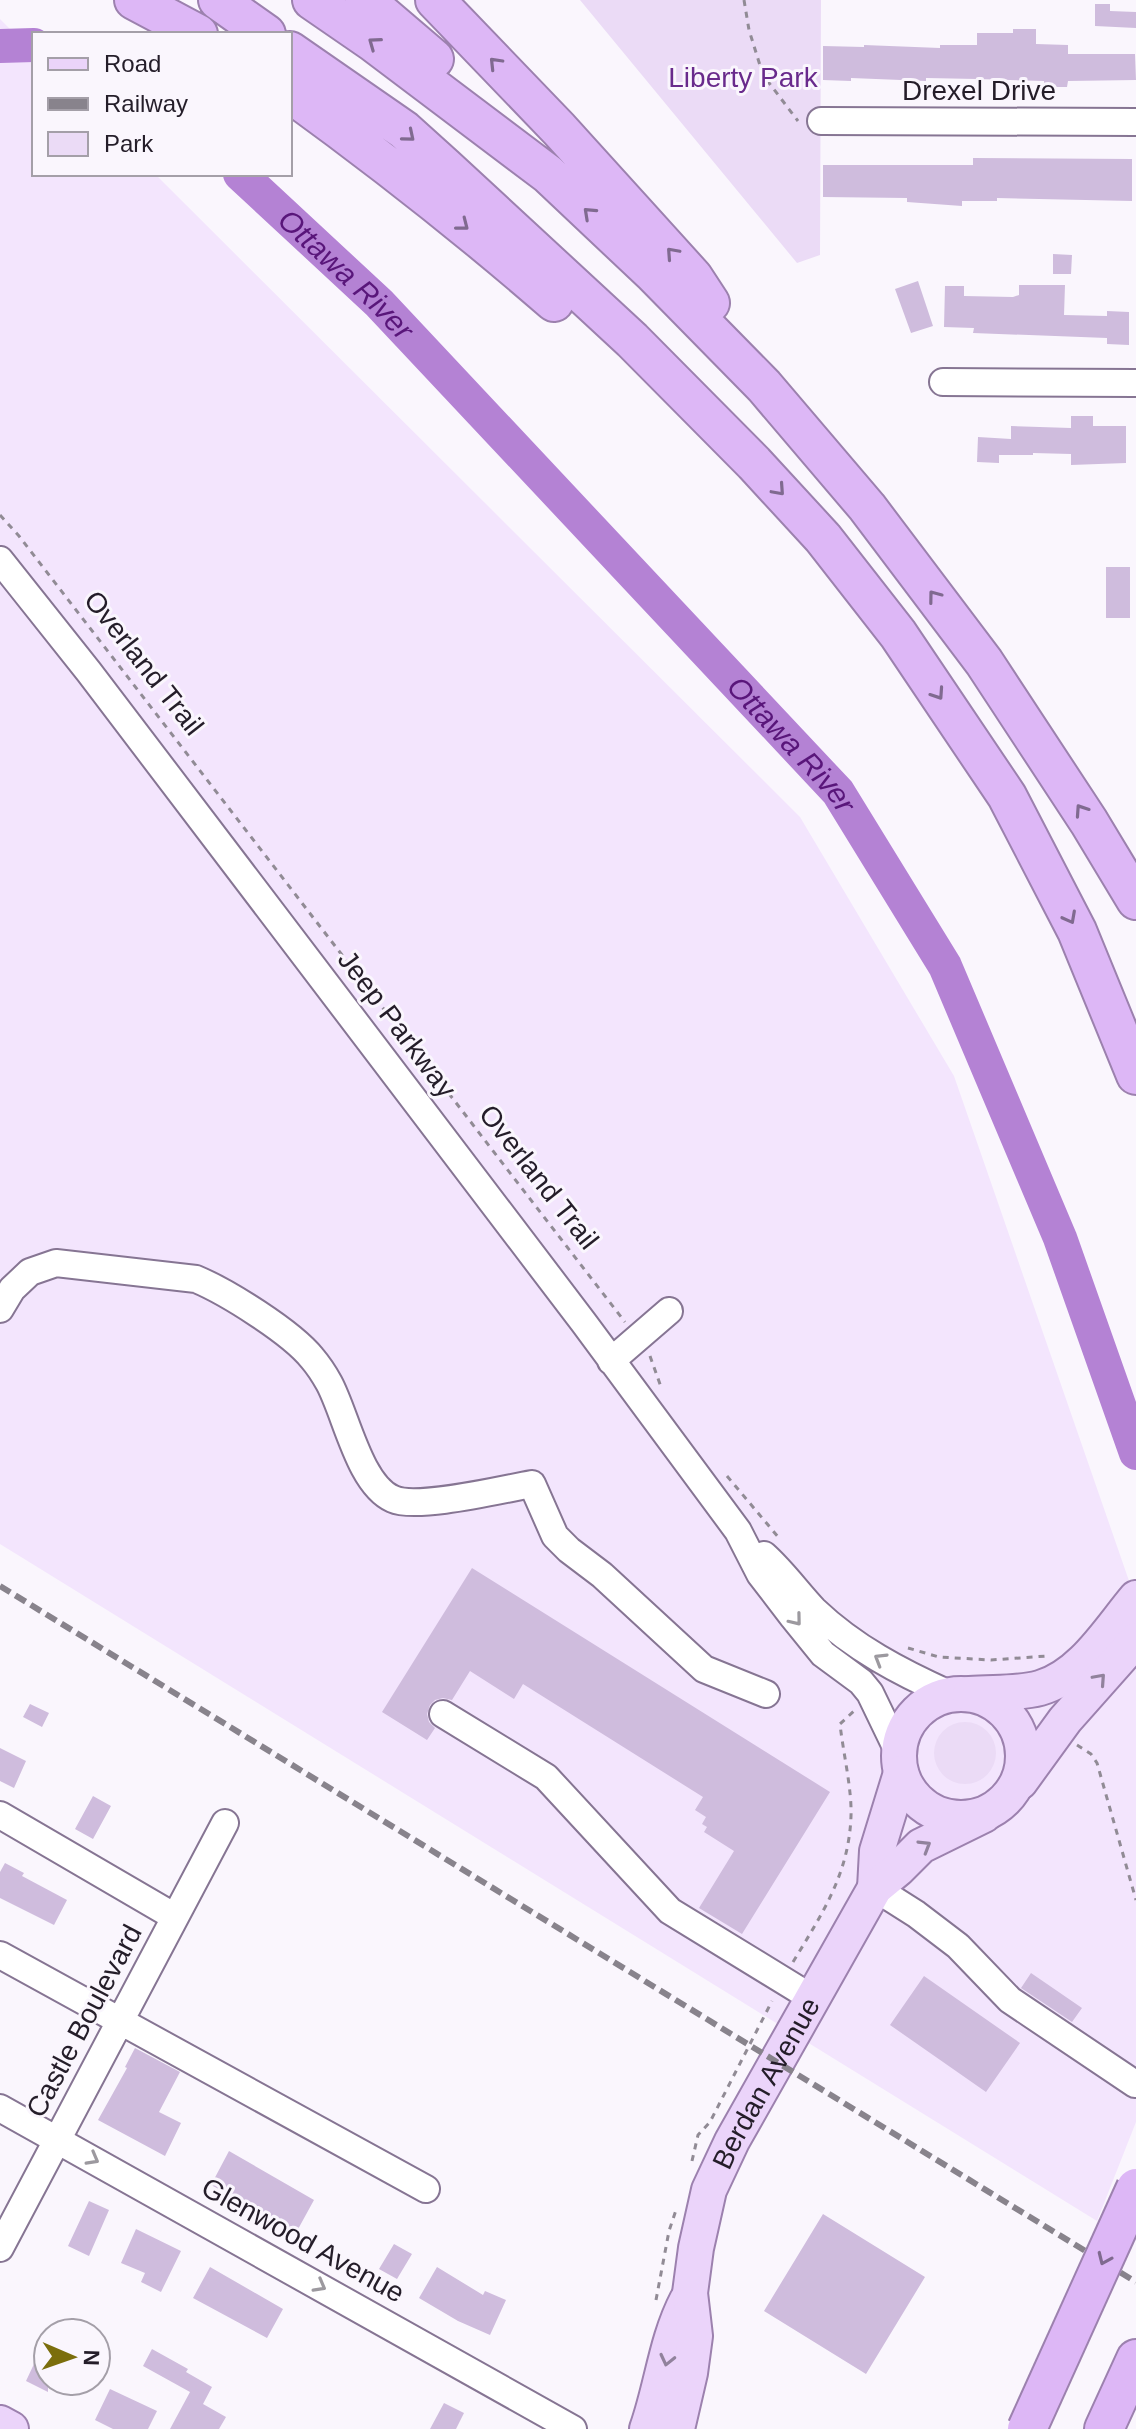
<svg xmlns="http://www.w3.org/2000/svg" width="1136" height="2429" font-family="Arial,sans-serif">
	<rect width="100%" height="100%" fill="#faf6fd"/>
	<path fill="#f3e5fd" d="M0,19L34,53V174H155L800,817L954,1076L1136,1601V2122L1097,2221L0,1544Z"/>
	<path fill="#ebdbf6" d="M580,0H821L820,255L797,263Z
		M934 1753a31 31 0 1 1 62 0a31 31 0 1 1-62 0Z"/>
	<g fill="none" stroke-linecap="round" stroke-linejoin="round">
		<g stroke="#b482d4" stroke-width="34">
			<path d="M0,46L34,45"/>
			<path id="s1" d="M240,174L379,303L838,792L945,966L1060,1238L1136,1453"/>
		</g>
	</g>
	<path fill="#cfbcdd" d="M1095,4H1110V11L1136,12V28L1095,26Z
		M1013,29H1036V44L1068,45V54H1135L1136,80L1068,81L1067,87H1044V81L977,79L926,78V81L851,78V81L823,80V46L864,47V45L940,48V45H977V33H1013Z
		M973,158L1132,159V201L997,198V201H962V206L907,202V198L823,197V165H973Z
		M1053,254L1072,255L1071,274H1053Z
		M918,281L933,326L911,333L895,289Z
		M1019,285H1065L1064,315L1107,316V311L1129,312V345L1107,344V338L973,333L974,328L944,327L945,286H964V296L1013,297L1019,295Z
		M1071,416H1093V426H1126V463L1071,465V454L1033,453V455H999V463L977,462L978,437L1011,439V426L1071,428Z
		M1106,567H1130V618H1106Z
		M472,1568L830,1792L742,1934L699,1908L734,1851L704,1832L707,1827L702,1824L706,1817L695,1810L703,1797L523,1684L514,1699L470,1671L452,1700L443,1698L435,1700L430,1705L427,1714L429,1722L435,1728L427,1740L382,1712Z
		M30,1704L49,1713L42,1727L23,1717Z
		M0,1748L26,1761L14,1788L0,1781Z
		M93,1796L111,1806L93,1839L75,1829Z
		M5,1863L24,1873L22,1876L67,1900L54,1925L0,1898V1872Z
		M1031,1973L1082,2008L1072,2022L1021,1988Z
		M924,1976L1020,2043L986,2092L890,2025Z
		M135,2048L180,2072L159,2112L181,2123L165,2156L98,2120L127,2068L125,2067Z
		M229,2151L314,2200L297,2231L211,2185Z
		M89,2201L109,2210L89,2256L68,2246Z
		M823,2214L925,2277L866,2374L764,2311Z
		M136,2229L181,2251L161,2292L141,2282L145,2273L121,2263Z
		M394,2244L412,2254L397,2279L379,2269Z
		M210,2267L283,2309L267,2338L193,2298Z
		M437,2267L483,2295L485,2291L506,2300L490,2335L458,2321L419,2298Z
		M48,2334V2392L26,2381Z
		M152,2349L188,2369L186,2372L212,2387L203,2404L226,2417L219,2429H170L190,2392L143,2366Z
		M110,2389L157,2411L148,2429H113L95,2420Z
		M444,2403L464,2413L456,2429H430Z"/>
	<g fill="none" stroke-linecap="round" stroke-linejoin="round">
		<g stroke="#867593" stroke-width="30">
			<path id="minor" d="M821,121L1136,122
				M943,382L1136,383
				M0,560L89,672L584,1323L738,1531L760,1574L793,1617L823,1654L861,1682L870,1693L899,1753
				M0,1309L12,1289L30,1272L56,1263L196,1279C227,1292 291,1332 312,1358C318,1365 324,1374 329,1383C346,1414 359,1484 393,1499C417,1510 503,1489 532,1484L555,1536L569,1550L602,1575L704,1669L766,1694
				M611,1361L669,1311
				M764,1555C783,1572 797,1592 814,1610C854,1648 900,1672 949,1694
				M443,1714L546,1777L670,1911L812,1998
				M0,1815L175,1917
				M875,1888L916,1914L958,1946L1010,2000L1135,2084
				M0,1955L426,2189
				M0,2108L573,2429
				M0,2248L225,1823"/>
		</g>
		<g stroke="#9c81ae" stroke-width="38">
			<g id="major">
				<circle cx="961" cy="1756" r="62"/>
				<path d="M970,1694C993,1692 1018,1694 1040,1688C1082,1676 1109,1630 1136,1598"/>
				<path d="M1020,1782L1065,1720L1136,1640"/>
				<path d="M875,1888L877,1851L901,1773"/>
				<path d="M0,2423L11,2429"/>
				<path d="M647,2429C662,2387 666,2340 687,2300"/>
				<path id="s2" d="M677,2429L690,2373L695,2336L690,2293L696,2248L709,2190L732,2141L875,1888L898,1869L921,1846L984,1815"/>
			</g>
		</g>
		<g stroke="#9c81ae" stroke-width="42">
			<path id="highway" d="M134,0L198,34
				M218,0L266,34
				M312,0L373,42L548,174L654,274L764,386L867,507L984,662L1089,822L1136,900
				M365,0L434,59
				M435,0L559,129L693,277L710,303
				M290,51L404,130L445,167L632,340L754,463L823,538L898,634L1007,796L1077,931L1136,1075
				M290,93C381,159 469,228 554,302
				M1104,2429L1136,2359"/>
		</g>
		<path stroke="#918b95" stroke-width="3" stroke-dasharray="6 6" stroke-linecap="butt" d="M744,0L749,30L763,75L798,121
			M0,515L19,536L625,1322
			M650,1356L661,1387
			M727,1476L779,1538
			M908,1648L939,1657L991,1660L1047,1656
			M1077,1745L1091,1754L1097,1763L1136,1900
			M793,1962C822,1914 849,1874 851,1816C852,1789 843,1752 840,1724L854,1711
			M692,2161L698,2135L710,2122L772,2001
			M656,2300L669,2231L676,2210"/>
		<use href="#minor" stroke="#fff" stroke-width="26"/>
		<use href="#major" stroke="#ebd4fa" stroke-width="34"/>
		<use href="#highway" stroke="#ddb7f6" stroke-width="38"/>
		<path stroke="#88838c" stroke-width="6" stroke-dasharray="12 6" stroke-linecap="butt" d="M0,1586L1136,2282"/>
		<g stroke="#9c81ae" stroke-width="42" stroke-linecap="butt">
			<path id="highway-bridge" d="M1027,2429L1136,2188"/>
		</g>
		<use href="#highway-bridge" stroke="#ddb7f6" stroke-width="38"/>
	</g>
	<defs><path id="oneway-chevron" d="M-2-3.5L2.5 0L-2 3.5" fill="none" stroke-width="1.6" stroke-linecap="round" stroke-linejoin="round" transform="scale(2)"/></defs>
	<g stroke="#806a90">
		<use href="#oneway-chevron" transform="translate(374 43) rotate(-144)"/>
		<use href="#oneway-chevron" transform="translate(495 63) rotate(-134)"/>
		<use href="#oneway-chevron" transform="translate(409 136) rotate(40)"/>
		<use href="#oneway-chevron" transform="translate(589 213) rotate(-137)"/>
		<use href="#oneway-chevron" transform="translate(463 225) rotate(38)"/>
		<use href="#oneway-chevron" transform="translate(672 253) rotate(-132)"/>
		<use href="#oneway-chevron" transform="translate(779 490) rotate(48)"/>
		<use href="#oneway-chevron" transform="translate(934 596) rotate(-127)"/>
		<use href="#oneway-chevron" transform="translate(938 694) rotate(56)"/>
		<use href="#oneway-chevron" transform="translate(1081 810) rotate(-124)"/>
		<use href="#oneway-chevron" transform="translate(1070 918) rotate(62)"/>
		<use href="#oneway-chevron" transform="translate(1104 2259) rotate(114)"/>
	</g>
	<g stroke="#9c999f">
		<use href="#oneway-chevron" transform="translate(796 1620) rotate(51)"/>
		<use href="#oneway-chevron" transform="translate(880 1659) rotate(-149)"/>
		<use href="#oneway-chevron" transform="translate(93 2159) rotate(29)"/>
		<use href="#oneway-chevron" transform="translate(320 2286) rotate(29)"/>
	</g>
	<g stroke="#91829c">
		<use href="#oneway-chevron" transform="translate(1100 1679) rotate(-48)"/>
		<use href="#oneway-chevron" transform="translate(925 1846) rotate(-31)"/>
		<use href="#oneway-chevron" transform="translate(667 2360) rotate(103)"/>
	</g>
	<g text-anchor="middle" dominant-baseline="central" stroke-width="6" stroke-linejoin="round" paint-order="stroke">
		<g font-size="28" fill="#692a8c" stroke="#faf6fd">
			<text x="743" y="77">Liberty Park</text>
		</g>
		<g font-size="28" fill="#241d29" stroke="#faf6fd">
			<text x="979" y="90">Drexel Drive</text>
			<text transform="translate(144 663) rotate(52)">Overland Trail</text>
			<text transform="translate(397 1024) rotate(53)">Jeep Parkway</text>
			<text transform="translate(539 1177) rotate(52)">Overland Trail</text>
			<text transform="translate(84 2021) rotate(-62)">Castle Boulevard</text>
			<text stroke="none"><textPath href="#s2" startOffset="364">Berdan Avenue</textPath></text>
			<text transform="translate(303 2240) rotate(29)">Glenwood Avenue</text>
		</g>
		<g font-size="30" font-style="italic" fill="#59167a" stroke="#faf6fd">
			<text stroke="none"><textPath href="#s1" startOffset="146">Ottawa River</textPath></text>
			<text stroke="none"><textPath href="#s1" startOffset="794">Ottawa River</textPath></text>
		</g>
	</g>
	<rect x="32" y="32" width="260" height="144" fill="#faf6fd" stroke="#a49fa8" stroke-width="2"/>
	<rect x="48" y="58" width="40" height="12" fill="#ebd4fa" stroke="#a49fa8" stroke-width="2"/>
	<text x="104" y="72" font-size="24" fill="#241d29">Road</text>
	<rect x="48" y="98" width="40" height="12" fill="#88838c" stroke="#a49fa8" stroke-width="2"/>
	<text x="104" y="112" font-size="24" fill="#241d29">Railway</text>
	<rect x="48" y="132" width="40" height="24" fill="#ebdbf6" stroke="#a49fa8" stroke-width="2"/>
	<text x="104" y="152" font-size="24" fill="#241d29">Park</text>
	<g transform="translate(72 2357) rotate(92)"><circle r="38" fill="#faf6fd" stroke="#a49fa8" stroke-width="2"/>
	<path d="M0-6L14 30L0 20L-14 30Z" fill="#7b6e0c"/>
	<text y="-12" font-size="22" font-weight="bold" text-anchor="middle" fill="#241d29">N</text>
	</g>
</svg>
